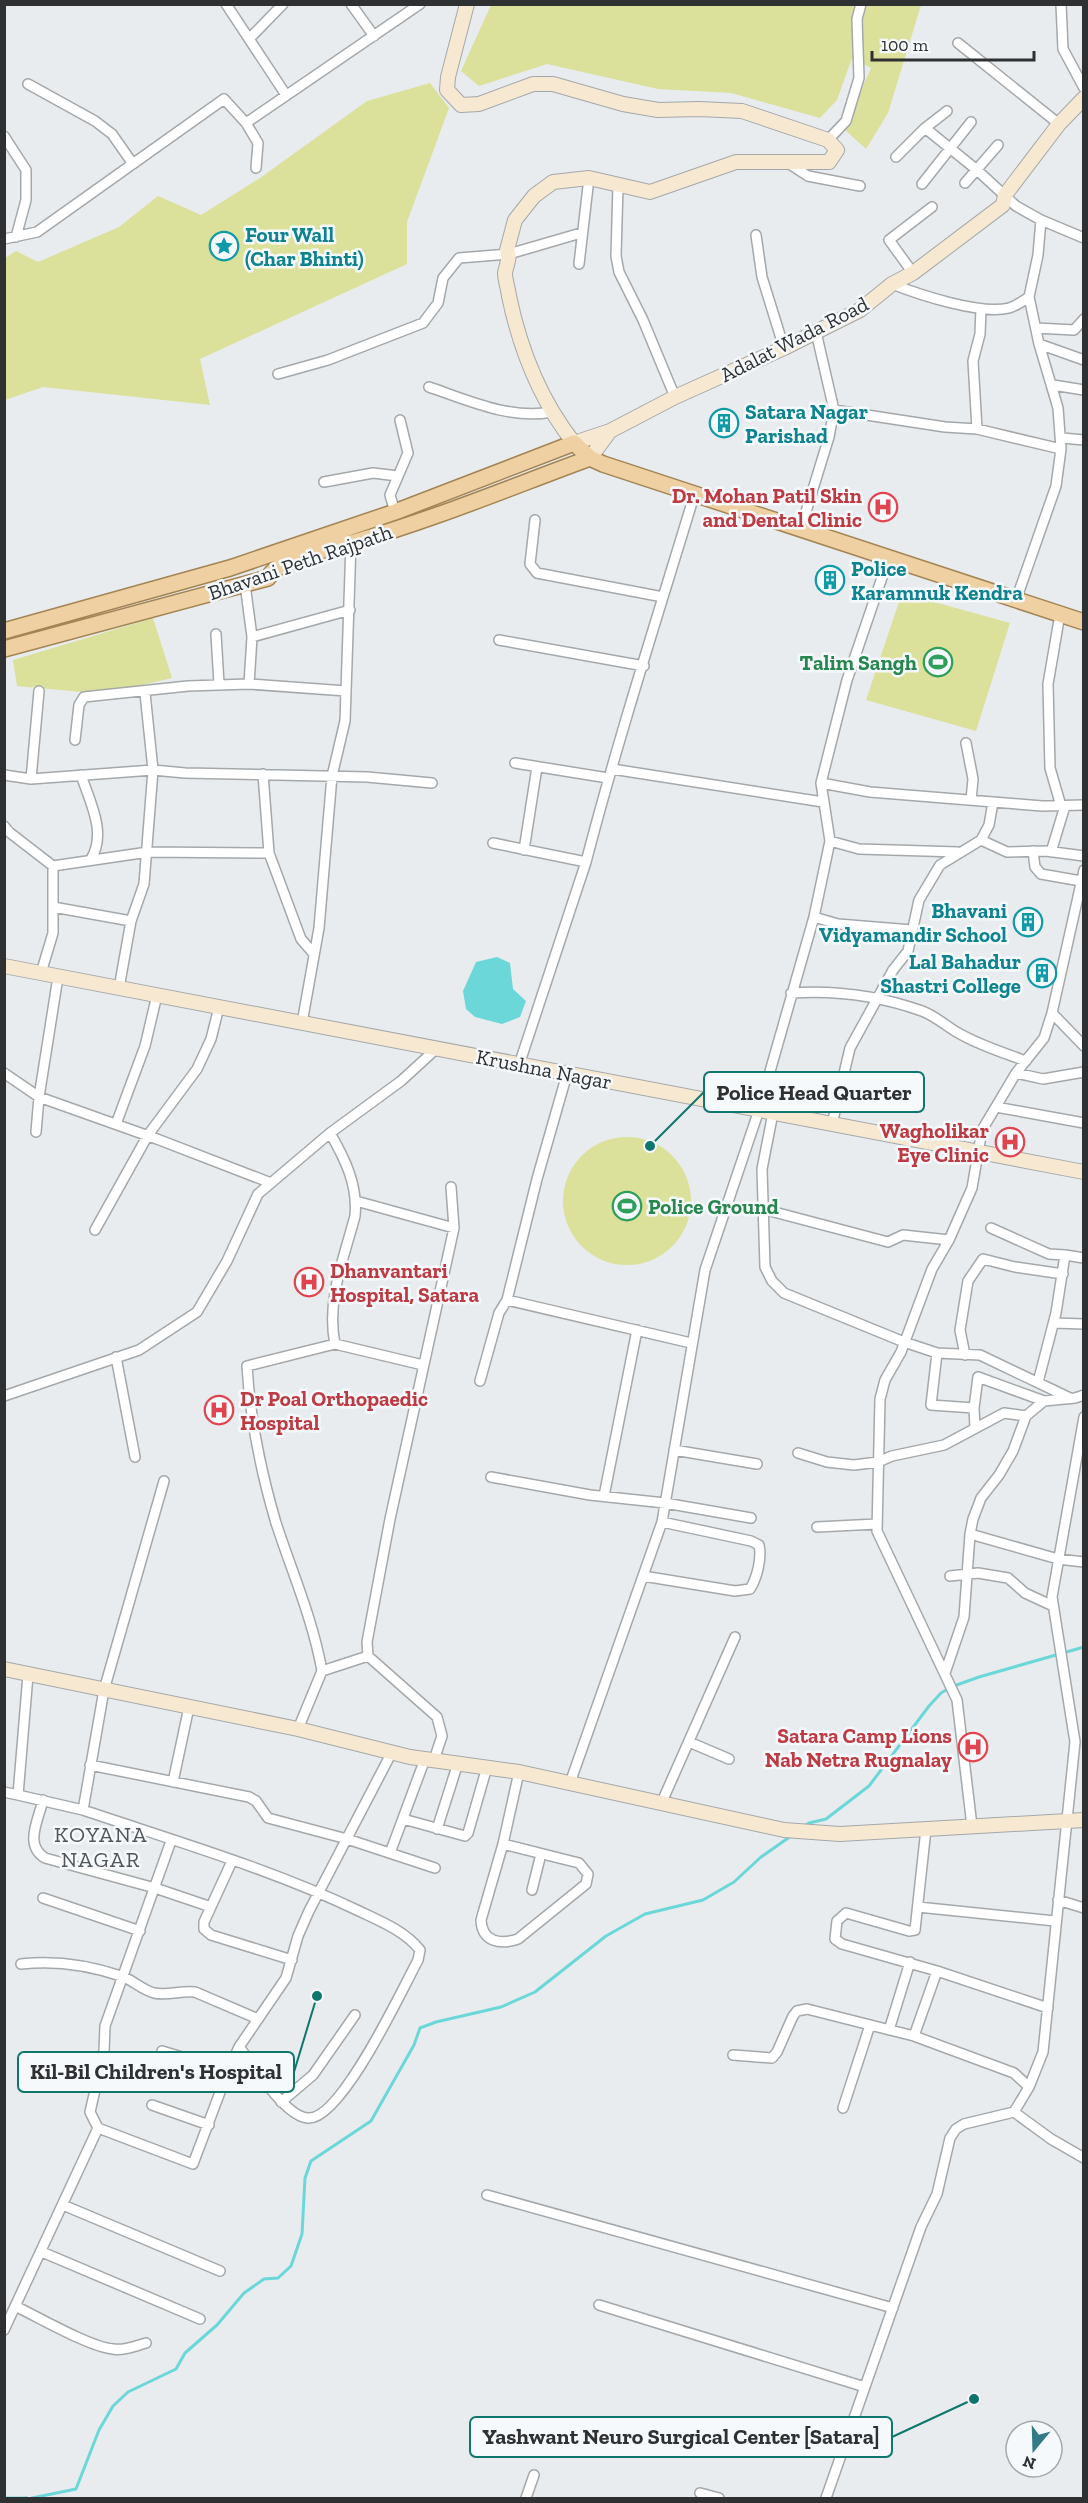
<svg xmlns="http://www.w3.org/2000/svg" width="1088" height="2503" font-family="'Zilla Slab',serif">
	<rect width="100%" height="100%" fill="#e8ecef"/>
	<path fill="#dbe09a" d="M491,5H921L888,113L866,149L844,129L871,68L852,58L837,100L820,118L731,93L658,89L547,64L479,86L461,71Z
		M430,83L449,108L407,222V264L200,359L210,405L43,387L5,400V258L16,251L38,262L119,227L158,196L201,215L260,178L367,101Z
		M902,593L1010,623L976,731L866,700Z
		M153,618L172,678L104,694L17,686L13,660Z
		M563 1201a64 64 0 1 1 128 0a64 64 0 1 1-128 0Z"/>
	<path fill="#6bd7d8" d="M497,957L510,963L513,989L526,1001L520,1017L502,1024L475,1017L466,1009L463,991L476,962Z"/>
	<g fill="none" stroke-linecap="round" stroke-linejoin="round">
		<path stroke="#6bd7d8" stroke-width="3" d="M804,1826L809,1823L826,1819L869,1786L929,1706L941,1693L951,1687L979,1677L1084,1647
			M4,2498H27
			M32,2498L76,2489L99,2430L113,2406L128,2392L176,2369L185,2353L217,2325L244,2293L264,2279L278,2278L291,2266L302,2234L305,2178L311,2161L371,2121L414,2045L420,2028L436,2022L501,2007L535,1992L606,1936L645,1914L703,1900L734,1882L761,1857L791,1836"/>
		<g stroke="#a4a8aa" stroke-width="12">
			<path id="street" d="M226,4L286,95
				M351,4L374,36
				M1061,4L1063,49L1084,88
				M250,38L283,4
				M958,43L1059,124
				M28,84L95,121L112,134L133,164
				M246,123L258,143L256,168
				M925,128L977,170L1016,206L1041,220L1038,255L1029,297L1039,344L1058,408L1061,449L1056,486L1016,600
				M4,136L26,170V200L16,237
				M828,140L846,121L859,78L857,19L861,4
				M896,157L925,128L947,111
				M788,163L808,176L860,186
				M965,183L998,145
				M922,184L971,122
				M618,186L616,256L619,272L643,320L675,397
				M1041,220L1084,238
				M756,235L762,277L784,348
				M4,239L37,232L224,99L246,123L420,4
				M579,264L589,178
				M913,273L889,240L932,207
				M892,284C920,295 981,315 1009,308C1016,306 1023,301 1029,297
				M1036,328L1074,330L1084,319
				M1039,344L1084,360
				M278,374L328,360L423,323L438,303L443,278L459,258L509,254L581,233
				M1053,385L1084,390
				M429,387C467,400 511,420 551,412
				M834,410L945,427L977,429L1061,449
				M977,429L973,361L980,334L981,309
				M1062,438L1084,440
				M324,482L373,473L398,476
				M395,512L390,495L408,453L400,420
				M535,520L530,564L537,573L663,597
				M801,528L829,437L834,410L816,332
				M889,557L847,680L821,783L870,792L1042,806L1084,805
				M245,584L252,637L249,684L346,691
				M1060,614L1048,684L1050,768L1061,806
				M216,634L219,684
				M252,637L350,610
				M499,640L644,666
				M75,740L79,705L84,697L188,686L249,684
				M966,743L973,779L971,800
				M515,763L608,778
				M612,769L823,802
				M4,775L31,779L153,770L185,773L367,777L432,783
				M81,775C90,802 107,833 91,859
				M31,779L39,691
				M4,826L9,832L53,866L148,852L269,853L263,774
				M981,840L1007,852L1046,851L1084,856
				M830,841L859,849L958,852
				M493,843L586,862C618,739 657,618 694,496
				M524,850L537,767
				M1033,851L1035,867L1041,874L1081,881
				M1051,852L1065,806
				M269,853L301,939L314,954
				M53,866V907L131,921L119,988
				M1084,870L1052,1013L1084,1046
				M814,917L838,924L912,930
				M131,921L144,884L153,770L145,693
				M41,973L53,933V907
				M791,993C835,990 880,996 922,1011C936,1016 948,1028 962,1035C982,1046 1004,1053 1026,1061
				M302,1023L319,928L332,776L345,721L351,543
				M519,1065L586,862
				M4,1073L39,1097L157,1139L271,1183
				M1016,1073L1043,1079L1084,1072
				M996,1107L1084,1123
				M773,1113L762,1169L765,1267L772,1281L784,1293L904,1342L937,1353L980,1355L1070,1398
				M116,1124L145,1046L157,995
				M832,1124L850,1048L893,970L908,951L919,900L940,865L981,840L989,825L993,802
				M36,1132L39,1097L58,977
				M330,1133C345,1159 358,1185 355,1216C344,1258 326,1301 335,1344L423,1365
				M356,1201L454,1228
				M763,1209L888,1242L903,1235L949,1240
				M991,1228L1049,1254L1065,1255
				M95,1230L148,1135L197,1069L211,1039L219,1007
				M507,1300L691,1343
				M1054,1323L1084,1324
				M937,1353L931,1405L974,1408
				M965,1355L960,1330L968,1281L983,1259L1015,1267L1063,1274
				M116,1357L135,1457
				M480,1381L499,1313L507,1300L537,1179L567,1074
				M1038,1382L1056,1313L1065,1255L1084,1258
				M4,1396L139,1350L197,1312L227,1261L258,1194L330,1133L401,1081L436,1049
				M1026,1416L1044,1401L1075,1398L1084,1395
				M975,1428L974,1408L978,1377L1044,1401
				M674,1450L757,1464
				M798,1453L827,1462L854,1465L878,1462L892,1456L944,1445L1004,1413L1026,1416L1013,1451L999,1475L981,1498L973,1519L970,1534L964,1617L945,1673
				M491,1477L590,1495L665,1503L751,1518
				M164,1481L104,1690L83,1810C175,1841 271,1869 359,1911C380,1921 405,1931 420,1950L418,1960C403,1988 341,2121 308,2118C285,2117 254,2065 239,2047
				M604,1496L637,1330
				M817,1527L877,1524
				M970,1534L1058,1559L1084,1562
				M643,1576L735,1591L750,1589C757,1578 762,1558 759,1545L751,1541L662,1522
				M950,1576L978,1573L1008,1578L1025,1593L1053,1606
				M322,1671C313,1620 292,1572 276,1523C261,1472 250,1418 247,1366L335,1344
				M28,1675L18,1795L83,1810
				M298,1729L322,1671L368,1656
				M689,1742L729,1759
				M434,1760L442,1736L437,1717L368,1656L367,1642L390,1519L454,1228L451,1187
				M90,1765L249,1797L256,1801L268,1818L347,1839L435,1868
				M173,1782L189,1707
				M570,1783L662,1522L705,1270L759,1110L814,917L830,841L821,783
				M4,1792L18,1795
				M43,1800C38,1821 24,1845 45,1858L155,1888L211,1907
				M661,1804L735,1637
				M403,1819L465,1836L468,1833L487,1767
				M972,1826L957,1700L877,1531L880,1399L885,1380L901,1352L932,1269L949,1240L972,1188L982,1130L1016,1073L1044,1038L1052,1013
				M437,1829L458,1763
				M926,1829L915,1930L909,1931L846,1913L837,1921L835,1939L842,1944L937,1971L1048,2008
				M503,1844L579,1863L588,1874L586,1884L518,1939C500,1945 482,1942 481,1920L503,1844L519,1772
				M390,1853L425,1759
				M232,1861L204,1922V1929L211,1935L292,1960
				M532,1890L541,1854
				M43,1898L140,1931
				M1058,1900L1084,1908
				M918,1907L1055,1921
				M21,1964C56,1960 88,1965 121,1976C133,1980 142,1990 154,1993C169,1996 181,1990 195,1992L258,2019
				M889,2030L910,1962
				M914,2036L937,1971
				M162,2051L228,2071
				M733,2055L772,2058L777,2052L793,2016L797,2011L807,2009L914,2036L1014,2073L1029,2087L1014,2112L964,2124L956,2129L950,2138L937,2194L921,2227L826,2498
				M1029,2087L1043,2052L1075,1742L1052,1597L1084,1417
				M281,2102L313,2075L355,2015
				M152,2105L209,2125
				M843,2108L870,2025
				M1014,2112L1051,2139L1084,2158
				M98,2128L90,2112L104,2051L105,2026L171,1841
				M487,2195L893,2308
				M63,2205L220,2271
				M42,2252L200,2319
				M599,2305L865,2387
				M17,2307C40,2318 90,2347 113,2349C124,2351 135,2346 146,2343
				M4,2330L98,2128L193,2164L228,2071L239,2047L286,1978L298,1936L309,1911L392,1752
				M700,2493L719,2498
				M526,2498L534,2475"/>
		</g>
		<g stroke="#a4a8aa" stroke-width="16">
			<path id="secondary" d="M467,4L448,77L447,90L461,105L479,104L533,84H553L623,104L658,110L699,109L742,111L828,140L837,150L829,162H736L650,192L589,178L553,182L534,196L515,220L507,250C511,258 506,265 505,273C505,280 508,288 509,296C520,349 540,400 574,443L610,431
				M590,458L610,431L675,397L784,348L860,310L892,284L913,273L1003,205L1005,195L1059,124L1084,98
				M4,966L1084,1172
				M4,1669L298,1729L410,1757L519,1772L784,1830L840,1834L1084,1820"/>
		</g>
		<g stroke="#a48453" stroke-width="18">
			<path id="primary" d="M4,631L230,568L395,512L574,443L590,458L603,464L1084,622
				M4,649L268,578C280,556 328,550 351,543C432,520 511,487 590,458"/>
		</g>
		<use href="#street" stroke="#fff" stroke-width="9"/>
		<use href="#secondary" stroke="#f7e8d1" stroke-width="14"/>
		<use href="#primary" stroke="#eed0a3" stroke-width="15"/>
	</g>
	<defs>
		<g id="sight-ring" transform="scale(1.5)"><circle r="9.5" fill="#f6f9fc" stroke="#0f9aa8" stroke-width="1.5"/><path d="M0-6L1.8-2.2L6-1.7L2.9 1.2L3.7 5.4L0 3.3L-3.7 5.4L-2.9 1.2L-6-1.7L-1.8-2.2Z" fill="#0f9aa8"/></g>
		<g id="building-ring" transform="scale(1.5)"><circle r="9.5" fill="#f6f9fc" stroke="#0f9aa8" stroke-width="1.5"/><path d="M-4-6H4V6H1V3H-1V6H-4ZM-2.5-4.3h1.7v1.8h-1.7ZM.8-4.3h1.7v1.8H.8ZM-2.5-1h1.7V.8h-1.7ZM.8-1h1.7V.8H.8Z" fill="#0f9aa8"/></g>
		<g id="hospital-ring" transform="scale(1.5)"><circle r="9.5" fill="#f6f9fc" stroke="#e0444e" stroke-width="1.5"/><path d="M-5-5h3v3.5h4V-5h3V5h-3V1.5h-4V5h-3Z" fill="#e0444e"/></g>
		<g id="stadium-ring" transform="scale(1.5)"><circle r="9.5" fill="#f6f9fc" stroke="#2e9e5b" stroke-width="1.5"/><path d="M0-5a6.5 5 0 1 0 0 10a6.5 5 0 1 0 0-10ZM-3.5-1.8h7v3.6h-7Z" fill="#2e9e5b"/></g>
	</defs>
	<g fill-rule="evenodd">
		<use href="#sight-ring" x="224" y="246"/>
		<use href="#building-ring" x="724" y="423"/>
		<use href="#hospital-ring" x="883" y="507"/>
		<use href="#building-ring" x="830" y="580"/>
		<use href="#stadium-ring" x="938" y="662"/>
		<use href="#building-ring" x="1028" y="922"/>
		<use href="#building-ring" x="1042" y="973"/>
		<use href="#hospital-ring" x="1010" y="1142"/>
		<use href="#stadium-ring" x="627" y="1206"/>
		<use href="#hospital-ring" x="309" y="1282"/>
		<use href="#hospital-ring" x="219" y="1410"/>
		<use href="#hospital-ring" x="973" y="1747"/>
	</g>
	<g text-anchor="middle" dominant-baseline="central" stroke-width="5" stroke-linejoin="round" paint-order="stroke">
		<g font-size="21" font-weight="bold" fill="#0d838f" stroke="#f6f9fc" text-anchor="start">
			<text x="245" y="234">Four Wall<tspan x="245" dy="24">(Char Bhinti)</tspan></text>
			<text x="745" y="411">Satara Nagar<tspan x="745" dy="24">Parishad</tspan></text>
			<text x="851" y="568">Police<tspan x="851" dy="24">Karamnuk Kendra</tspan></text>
			<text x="1007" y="910" text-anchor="end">Bhavani<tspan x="1007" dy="24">Vidyamandir School</tspan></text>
			<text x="1021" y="961" text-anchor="end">Lal Bahadur<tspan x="1021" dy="24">Shastri College</tspan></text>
		</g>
		<g font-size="21" fill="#2e3031" stroke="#f6f9fc">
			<text transform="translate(794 339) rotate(-27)">Adalat Wada Road</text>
			<text transform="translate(300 562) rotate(-19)">Bhavani Peth Rajpath</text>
			<text transform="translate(544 1069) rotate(11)">Krushna Nagar</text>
		</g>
		<g font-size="21" font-weight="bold" fill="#be3a42" stroke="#f6f9fc" text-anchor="end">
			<text x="862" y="495">Dr. Mohan Patil Skin<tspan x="862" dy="24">and Dental Clinic</tspan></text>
			<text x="989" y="1130">Wagholikar<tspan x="989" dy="24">Eye Clinic</tspan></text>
			<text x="330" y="1270" text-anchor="start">Dhanvantari<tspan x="330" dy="24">Hospital, Satara</tspan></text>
			<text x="240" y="1398" text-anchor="start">Dr Poal Orthopaedic<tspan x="240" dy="24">Hospital</tspan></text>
			<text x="952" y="1735">Satara Camp Lions<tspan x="952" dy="24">Nab Netra Rugnalay</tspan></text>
		</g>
		<g font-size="21" font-weight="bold" fill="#27864d" stroke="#f6f9fc" text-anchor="end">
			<text x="917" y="662">Talim Sangh</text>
			<text x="648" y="1206" text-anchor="start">Police Ground</text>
		</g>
		<g font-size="22" letter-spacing="1.5" fill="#535659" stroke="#f6f9fc">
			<text x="101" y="1834">KOYANA<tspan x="101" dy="25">NAGAR</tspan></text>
		</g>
	</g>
	<path fill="none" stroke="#0f766e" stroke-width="2" d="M650 1146L704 1092M317 1996L294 2072M974 2399L892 2437"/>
	<g fill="#0f766e" stroke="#f6f9fc" stroke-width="2">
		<circle cx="650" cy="1146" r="6"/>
		<circle cx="317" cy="1996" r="6"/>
		<circle cx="974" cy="2399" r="6"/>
	</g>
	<g fill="#f6f9fc" stroke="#0f766e" stroke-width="2">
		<rect x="704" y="1072" width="220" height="40" rx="6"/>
		<rect x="18" y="2052" width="276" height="40" rx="6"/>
		<rect x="470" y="2417" width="422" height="40" rx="6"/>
	</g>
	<g font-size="22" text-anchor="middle" font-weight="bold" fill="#2e3031">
		<text x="814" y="1100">Police Head Quarter</text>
		<text x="156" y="2079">Kil-Bil Children's Hospital</text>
		<text x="681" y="2444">Yashwant Neuro Surgical Center [Satara]</text>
	</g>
	<rect width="1088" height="2503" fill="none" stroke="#2e3031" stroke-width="12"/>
	<g transform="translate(1034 2449) rotate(199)"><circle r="28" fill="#f6f9fc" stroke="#a6a9ab" stroke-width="1.5"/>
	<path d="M0-4.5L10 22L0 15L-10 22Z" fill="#337986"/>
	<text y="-9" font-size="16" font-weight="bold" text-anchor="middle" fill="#2e3031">N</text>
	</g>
	<path d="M872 51v9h162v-9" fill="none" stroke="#2e3031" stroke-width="3"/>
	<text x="881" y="51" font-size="18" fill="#2e3031" stroke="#f6f9fc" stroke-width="4.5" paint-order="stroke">100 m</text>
</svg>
